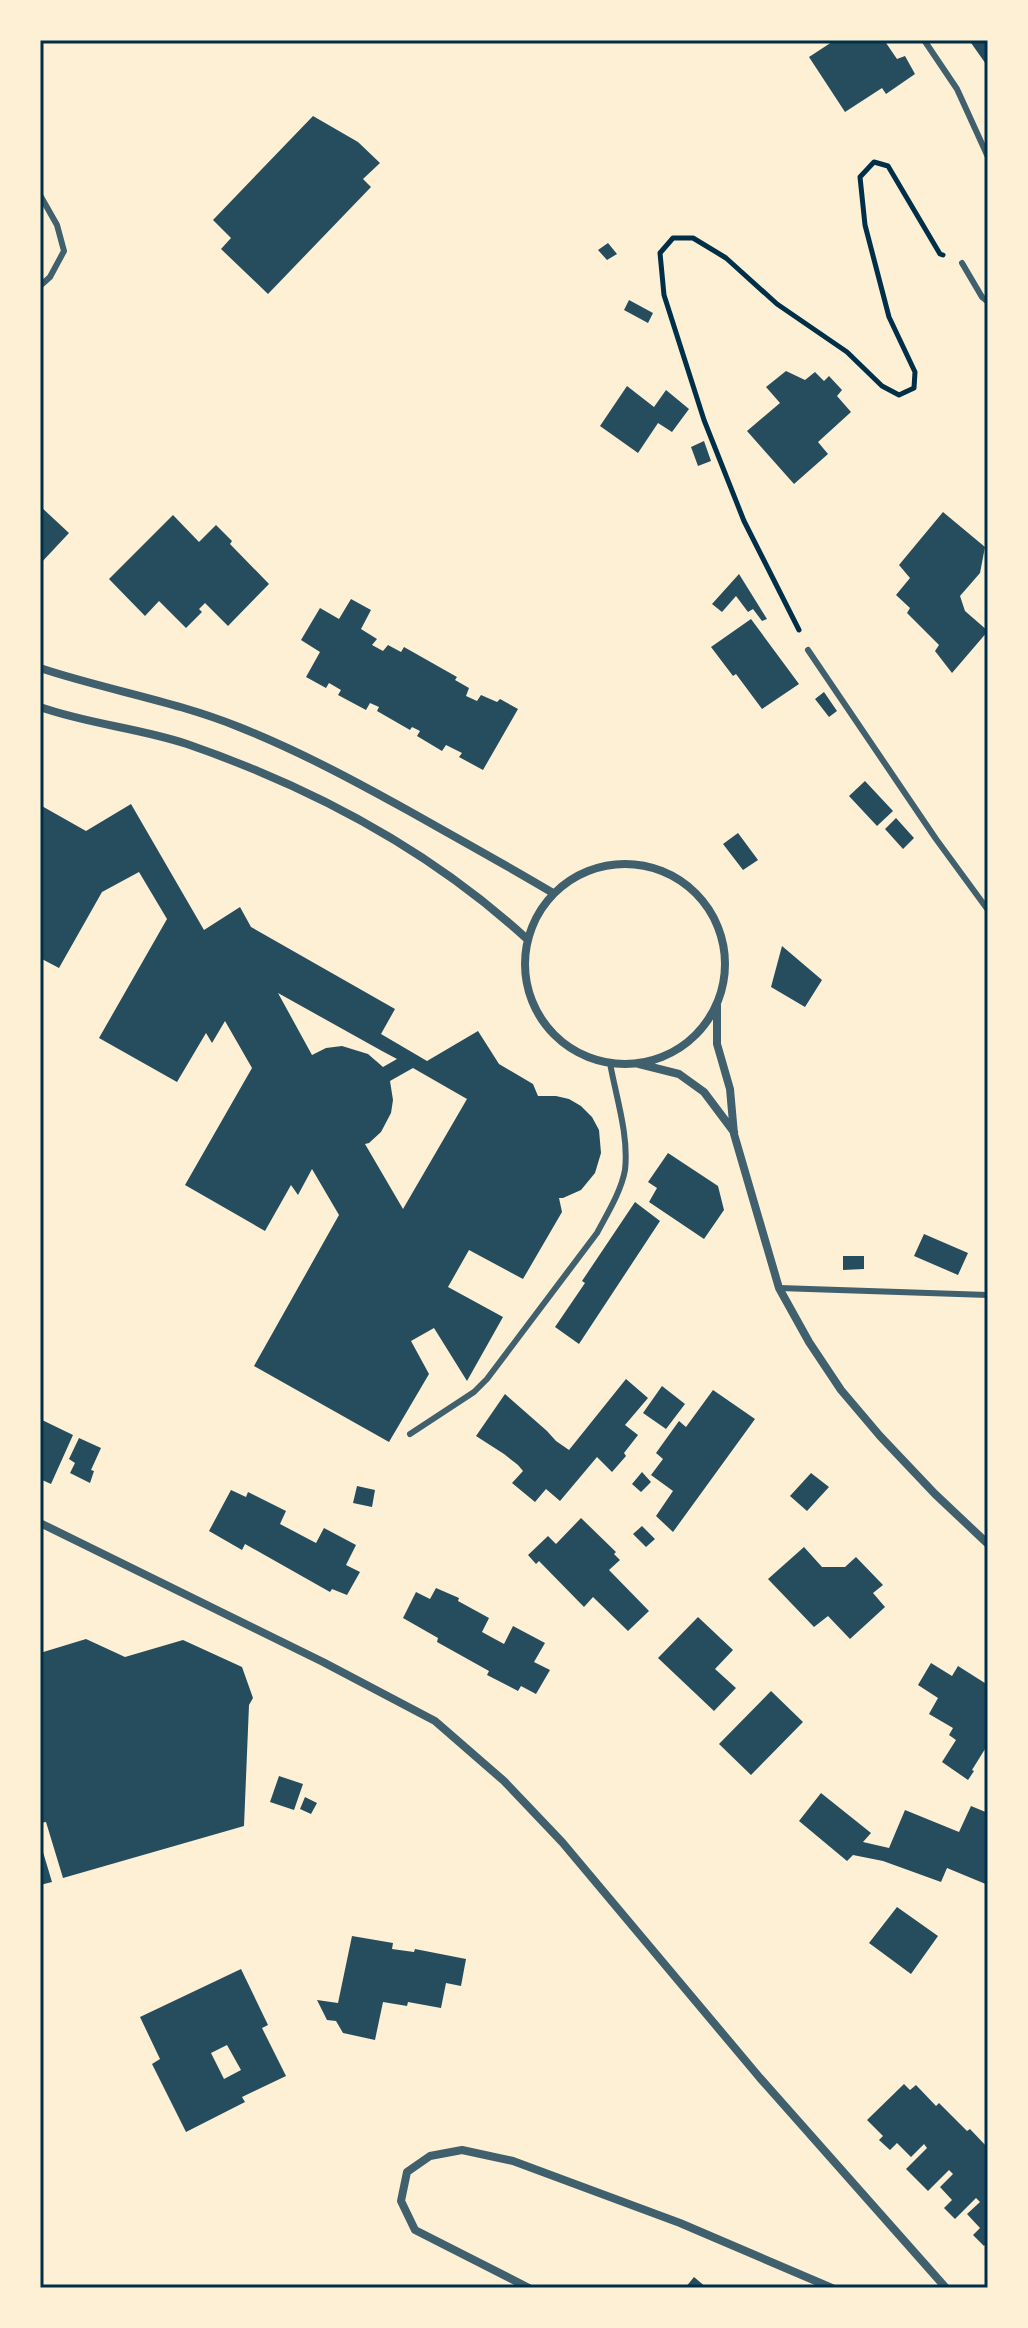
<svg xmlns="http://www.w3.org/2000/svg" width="1028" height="2328" font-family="'Public Sans',sans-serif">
	<rect width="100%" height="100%" fill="#fdf0d5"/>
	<path fill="#264d5e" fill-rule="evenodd" d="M831,40H884L897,59L905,56L915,74L886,94L882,88L845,112L809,57L832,42Z
		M969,40H988V67Z
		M313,116L358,142L380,163L363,179L371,187L268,294L221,249L231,238L213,220Z
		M608,243L617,254L607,260L598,250Z
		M629,300L653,313L648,323L624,310Z
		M786,371L805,380L815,372L824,381L829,376L842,390L837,396L851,412L818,442L828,454L794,484L747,431L780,403L766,387Z
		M627,386L654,407L666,390L689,409L672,432L658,423L638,453L600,426Z
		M704,441L711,461L698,466L691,447Z
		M40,506L69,533L40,564Z
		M943,512L985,547L980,573L960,596L965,611L988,631L952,673L935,651L939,645L907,613L910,608L896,595L910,578L899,565Z
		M173,515L199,542L216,525L232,541L230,544L269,584L228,626L205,603L199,609L202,612L186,628L159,601L145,616L109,579Z
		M739,574L767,619L762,621L753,609L748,612L736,596L722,612L712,604Z
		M351,599L371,610L361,629L377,639L372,645L383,651L388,645L401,652L404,647L457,677L455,680L469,688L466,696L477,701L481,695L497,702L500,699L518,709L483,770L459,757L462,753L446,745L442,751L417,736L420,731L412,727L410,730L377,711L379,707L370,703L366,710L338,695L341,690L329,683L326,688L306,677L320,652L301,640L320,608L339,619Z
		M751,619L799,684L762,709L736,674L733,676L711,647Z
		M824,692L837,711L829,717L815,699Z
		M865,781L893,811L877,826L849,796Z
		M131,804L204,930L240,907L251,927L395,1009L381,1034L427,1061L478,1031L499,1064L533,1084L538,1096H556L569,1099L581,1106L592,1117L599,1130L601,1153L595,1173L581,1190L563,1198H559L562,1212L523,1279L469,1250L448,1287L503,1317L467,1381L434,1328L411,1341L429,1374L389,1442L254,1366L339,1215L312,1169L298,1195L291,1185L265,1231L185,1185L252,1068L225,1021L212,1043L206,1033L177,1082L99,1038L167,919L139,872L102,892L59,968L40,958V805L86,831ZM278,993L382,1051L397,1059L383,1067L368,1054L342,1046L326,1048L312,1055ZM413,1068L467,1099L403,1209L365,1144L369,1143L381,1132L391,1113L393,1100L390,1081Z
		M896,818L914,838L903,849L885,829Z
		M738,833L758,860L743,870L723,844Z
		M782,946L822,980L805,1007L771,987Z
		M668,1153L718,1186L724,1210L704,1239L649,1202L657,1188L648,1182Z
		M635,1202L660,1221L579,1344L555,1327L585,1283L582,1281Z
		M924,1234L968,1253L958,1275L914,1256Z
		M843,1256H864V1269L843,1270Z
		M626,1379L648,1398L625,1425L638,1435L624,1453L626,1456L612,1472L597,1457L560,1501L546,1489L535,1502L512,1483L523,1471L518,1465L504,1454L476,1436L505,1394L547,1431L556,1441L569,1450Z
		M662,1386L685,1404L666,1429L643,1413Z
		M713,1390L755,1419L673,1532L656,1516L673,1491L651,1475L663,1459L656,1453L679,1421L686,1427Z
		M40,1419L73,1435L51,1484L40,1479Z
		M79,1438L101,1448L91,1470L94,1471L90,1483L70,1473L75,1463L69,1459Z
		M642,1472L651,1482L641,1492L632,1484Z
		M811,1473L829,1487L807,1511L790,1496Z
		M357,1486L375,1490L372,1507L353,1503Z
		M231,1490L246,1497L248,1492L286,1511L280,1524L316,1543L324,1528L356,1545L346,1565L360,1572L347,1595L332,1589L330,1592L245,1544L242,1550L209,1531Z
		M581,1518L616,1552L614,1554L620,1560L609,1570L649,1611L628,1631L593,1597L584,1607L539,1561L536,1564L528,1555L548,1536L556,1544Z
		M642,1526L655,1539L646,1547L633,1534Z
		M804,1547L822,1567H845L856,1557L883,1585L873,1593L885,1607L850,1639L828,1616L814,1627L768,1579Z
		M436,1588L459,1598L458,1601L489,1618L482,1632L504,1644L513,1626L545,1643L534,1662L550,1670L536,1694L521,1686L518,1691L487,1675L489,1671L437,1642L438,1638L403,1618L416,1592L430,1599Z
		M698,1617L733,1650L715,1669L736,1688L714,1711L658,1658Z
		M86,1639L125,1657L183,1640L242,1667L253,1698L249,1705L244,1826L63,1878L46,1822L40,1823V1653Z
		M931,1663L952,1676L958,1666L988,1685V1750L985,1749L972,1770L974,1771L968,1780L942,1762L956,1740L949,1735L953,1728L929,1714L938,1698L918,1685Z
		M771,1691L803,1722L751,1775L719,1744Z
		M279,1776L303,1784L294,1810L270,1802Z
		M821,1793L871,1833L863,1842L889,1848L905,1810L959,1832L971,1806L988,1813V1885L947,1868L941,1882L883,1861L853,1855L847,1861L799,1821Z
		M305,1797L317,1803L311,1814L300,1809Z
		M40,1842L52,1882L40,1885Z
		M897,1907L938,1936L911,1974L869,1943Z
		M352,1936L393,1943L392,1949L414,1952L415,1949L466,1959L461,1986L446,1983L441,2008L408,2002L407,2006L383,2002L375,2040L343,2033L336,2021L327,2020L317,2000L338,2003Z
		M241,1969L268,2025L262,2028L286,2076L242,2097L245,2102L186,2132L152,2064L160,2059L140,2017ZM227,2045L241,2070L224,2079L211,2053Z
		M904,2084L910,2090L916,2085L936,2106L939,2103L967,2131L970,2129L988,2148V2242L984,2246L973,2235L980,2228L967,2214L980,2202L976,2198L955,2219L944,2208L952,2200L940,2187L953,2174L949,2170L928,2191L906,2169L927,2148L924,2144L911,2157L897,2143L890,2150L879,2140L883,2136L867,2120Z
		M694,2277L707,2288H685Z"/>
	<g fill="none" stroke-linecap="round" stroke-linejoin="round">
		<path stroke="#003049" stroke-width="5" d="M799,630L744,521L704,420L664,295L660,253L673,238H693L726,258L777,304L847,352L882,386L899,395L914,388L915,372L889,317L865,225L860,177L874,162L888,166L940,254L943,255"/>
		<path stroke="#3f606c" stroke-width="6" d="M924,40L957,89L988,157
			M40,195L57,225L64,251L50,277L40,286
			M962,263L982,297L988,302
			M808,650L936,839L988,910
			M779,1288L988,1295
			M410,1434L474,1392L487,1379L597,1233C607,1214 621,1192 625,1170C629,1135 616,1097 610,1063"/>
		<path stroke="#3f606c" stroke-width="8" d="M40,668C106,690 175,701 239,727C299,751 353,780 409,811C457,838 506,865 553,893
			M40,707C88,724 139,728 187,744C311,787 430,850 527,939
			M525 964a100 100 0 1 1 200 0a100 100 0 1 1-200 0Z
			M717,1005V1044L730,1089L734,1134L779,1288L809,1342L841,1390L880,1436L935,1494L988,1544
			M639,1064L679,1074L704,1092L734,1132
			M40,1523L323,1662L435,1721L504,1781L562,1842L760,2078L946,2288
			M529,2288L415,2230L401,2201L407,2172L430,2156L462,2150L513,2161L680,2223L832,2288"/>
	</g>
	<rect width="1028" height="2328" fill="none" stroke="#fdf0d5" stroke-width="84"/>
	<rect x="42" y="42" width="944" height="2244" fill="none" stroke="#003049" stroke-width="3"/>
</svg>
